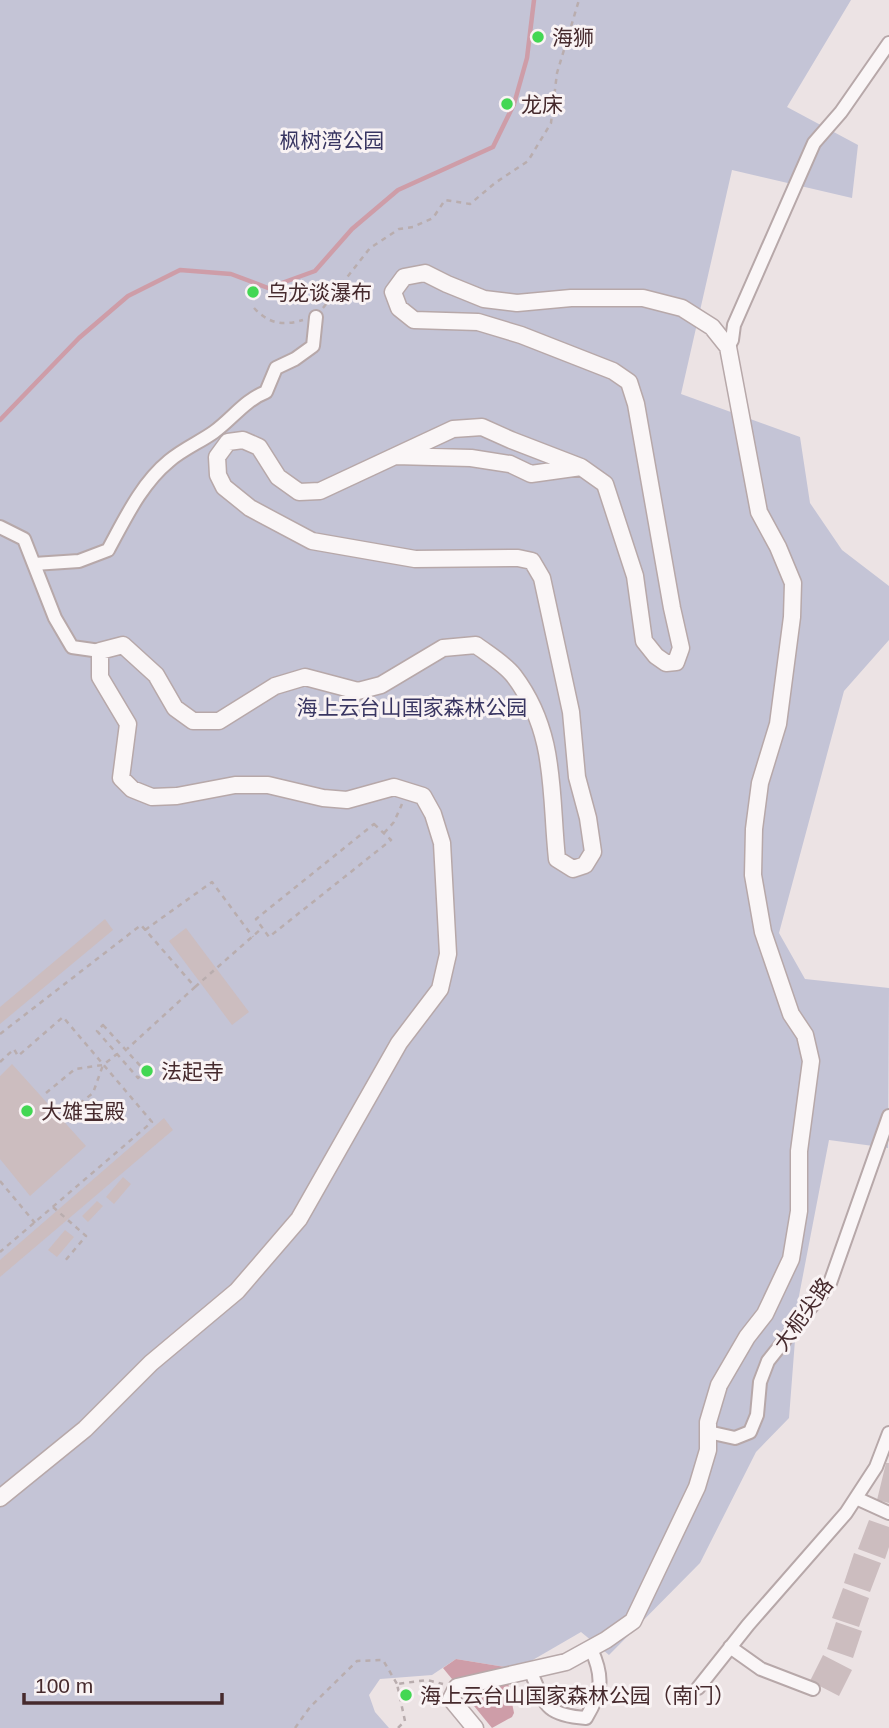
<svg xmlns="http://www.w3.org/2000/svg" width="889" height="1728" font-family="Arial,'Noto Sans SC',sans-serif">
	<rect width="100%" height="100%" fill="#ece3e4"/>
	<path fill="#c4c4d6" d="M0,0H851L787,107L858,145L852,198L732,170L681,394L800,437L810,503L842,550L889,586V640L844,691L779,933L805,979L889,988L888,1148L829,1140L798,1301L789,1418L756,1452L700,1563L609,1655L581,1632L531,1661L505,1667L456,1659L432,1675L380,1679L369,1695L375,1712L389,1728H0Z"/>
	<path fill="#ce9da8" d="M456,1659L505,1667L514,1713L512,1717L492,1728L443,1668Z"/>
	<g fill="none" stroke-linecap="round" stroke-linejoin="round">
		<path stroke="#ce9da8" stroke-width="4.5" d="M0,420L79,338L128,296L180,270L231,274L268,288L315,271L352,229L398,190L493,147L514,104L527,58L534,0"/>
	</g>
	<path fill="#ccbdbf" d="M105,919L113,930L0,1024V1007Z
		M186,928L249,1012L232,1025L169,941Z
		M12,1064L86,1146L30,1196L0,1159V1076Z
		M164,1118L173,1130L0,1277V1260Z
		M123,1177L131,1184L114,1204L106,1197Z
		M97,1201L103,1206L88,1222L82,1216Z
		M65,1230L74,1237L57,1257L48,1250Z
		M886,1463H889V1503L877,1500Z
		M869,1520L889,1527V1547L885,1559L858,1549Z
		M854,1553L881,1563L870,1592L844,1583Z
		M843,1588L869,1598L859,1627L832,1618Z
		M836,1622L862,1631L853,1658L827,1649Z
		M823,1655L852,1670L839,1696L810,1681Z"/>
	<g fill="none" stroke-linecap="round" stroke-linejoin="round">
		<g stroke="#b7a8a9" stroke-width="16">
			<path id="minor" d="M728,347L732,340L734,325L814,143L841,112L889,43
				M0,527L24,539L55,618L72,647L100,651
				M34,564L79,561L108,550C125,519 141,484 169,461C183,449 200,442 214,432C232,419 245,400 266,392L276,368L295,359L313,346L316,317
				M708,1432L735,1438L750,1432L757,1415L760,1382L768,1361L830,1283L889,1116
				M856,1498L889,1513
				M730,1647L761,1669L813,1689
				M530,1670C545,1705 545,1715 586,1718C602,1691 604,1677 591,1649
				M698,1688L748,1625L846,1513L876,1467L889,1433"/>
		</g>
		<g stroke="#b7a8a9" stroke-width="19">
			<path id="tertiary" d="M0,1498L85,1429L151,1363L237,1291L299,1219L399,1043L440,989L448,954L442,843L433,814L423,796L394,787L347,800L323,798L268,785H235L177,796L152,797L132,789L121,778L128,724L100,677V651L123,645L156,675L175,708L193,721H219L275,686L305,677L358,691L381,685L443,648L476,645C488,654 505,664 514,676C557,733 550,793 557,859L573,869L585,865L593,852L588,818L577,777L571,712L542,578L532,561L518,558L415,559L312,541L250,508L224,487L218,475L217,457L228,442L243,440L259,447L278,477L299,492L320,491L453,429L482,427L511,440L581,467L531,474L510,464L471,458L395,456
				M475,1728L451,1699L457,1687L566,1662L606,1640L633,1621L697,1487L708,1450V1422L719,1385L747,1337L765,1314L791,1259L799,1211V1151L811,1061L805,1035L791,1014L763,932L753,875L754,829L760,783L778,724L792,617L793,583L778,547L759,512L728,347L712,327L682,308L643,298H571L517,303L484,299L447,284L425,273L404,277L393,292L399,308L414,320L478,322L521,335L613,371L629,382L636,404L672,608L681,648L676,662L666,663L656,656L644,641L635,576L605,484L581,467"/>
		</g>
		<path stroke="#b9adae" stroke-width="2.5" stroke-dasharray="5 5" stroke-linecap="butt" d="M254,308C269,324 283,326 303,320
			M323,308L370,248L399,229L413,227L433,218L445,200L470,204L495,183L528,161L551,123L557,73L579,0
			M374,824L391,840L269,937L256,919Z
			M384,833L394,822L402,804
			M145,930L212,882L253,937
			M195,987L261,929
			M103,1025L145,1071L138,1078L97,1031Z
			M0,1034L141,925L195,987L127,1049
			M0,1062L14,1049L18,1056L63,1017L152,1122L0,1252
			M46,1093L75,1069L103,1065L117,1054
			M64,1116L93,1093L103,1065
			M0,1181L35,1223
			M53,1207L86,1236L64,1262
			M295,1728L310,1707L357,1661L383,1660L397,1684
			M398,1728L405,1721L397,1684L427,1680L443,1684"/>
		<use href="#minor" stroke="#faf6f7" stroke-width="12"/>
		<use href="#tertiary" stroke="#faf6f7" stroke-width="16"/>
	</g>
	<g fill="#43d753" stroke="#f9f3f4" stroke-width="2.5">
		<circle cx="538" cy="37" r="7"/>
		<circle cx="507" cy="104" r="7"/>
		<circle cx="253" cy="292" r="7"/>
		<circle cx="147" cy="1071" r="7"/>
		<circle cx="27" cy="1111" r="7"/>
		<circle cx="406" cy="1695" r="7"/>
	</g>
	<g text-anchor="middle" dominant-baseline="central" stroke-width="6" stroke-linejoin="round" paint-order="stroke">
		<g font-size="21" fill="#462a2d" stroke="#f9f3f4" text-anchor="start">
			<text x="552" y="37">海狮</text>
			<text x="521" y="104">龙床</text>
			<text x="267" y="292">乌龙谈瀑布</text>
			<text x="161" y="1071">法起寺</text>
			<text x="41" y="1111">大雄宝殿</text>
			<text x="420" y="1695">海上云台山国家森林公园（南门）</text>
		</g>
		<g font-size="21" fill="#393662" stroke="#f9f3f4">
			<text x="332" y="140">枫树湾公园</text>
			<text x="412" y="707">海上云台山国家森林公园</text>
		</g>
		<g font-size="21" fill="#462a2d" stroke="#f9f3f4">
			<text transform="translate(803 1314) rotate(-54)">大枙尖路</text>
		</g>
	</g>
	<path d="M24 1693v10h198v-10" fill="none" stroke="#462a2d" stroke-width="3.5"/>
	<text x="35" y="1693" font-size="21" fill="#462a2d" stroke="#f9f3f4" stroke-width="5" paint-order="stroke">100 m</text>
</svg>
